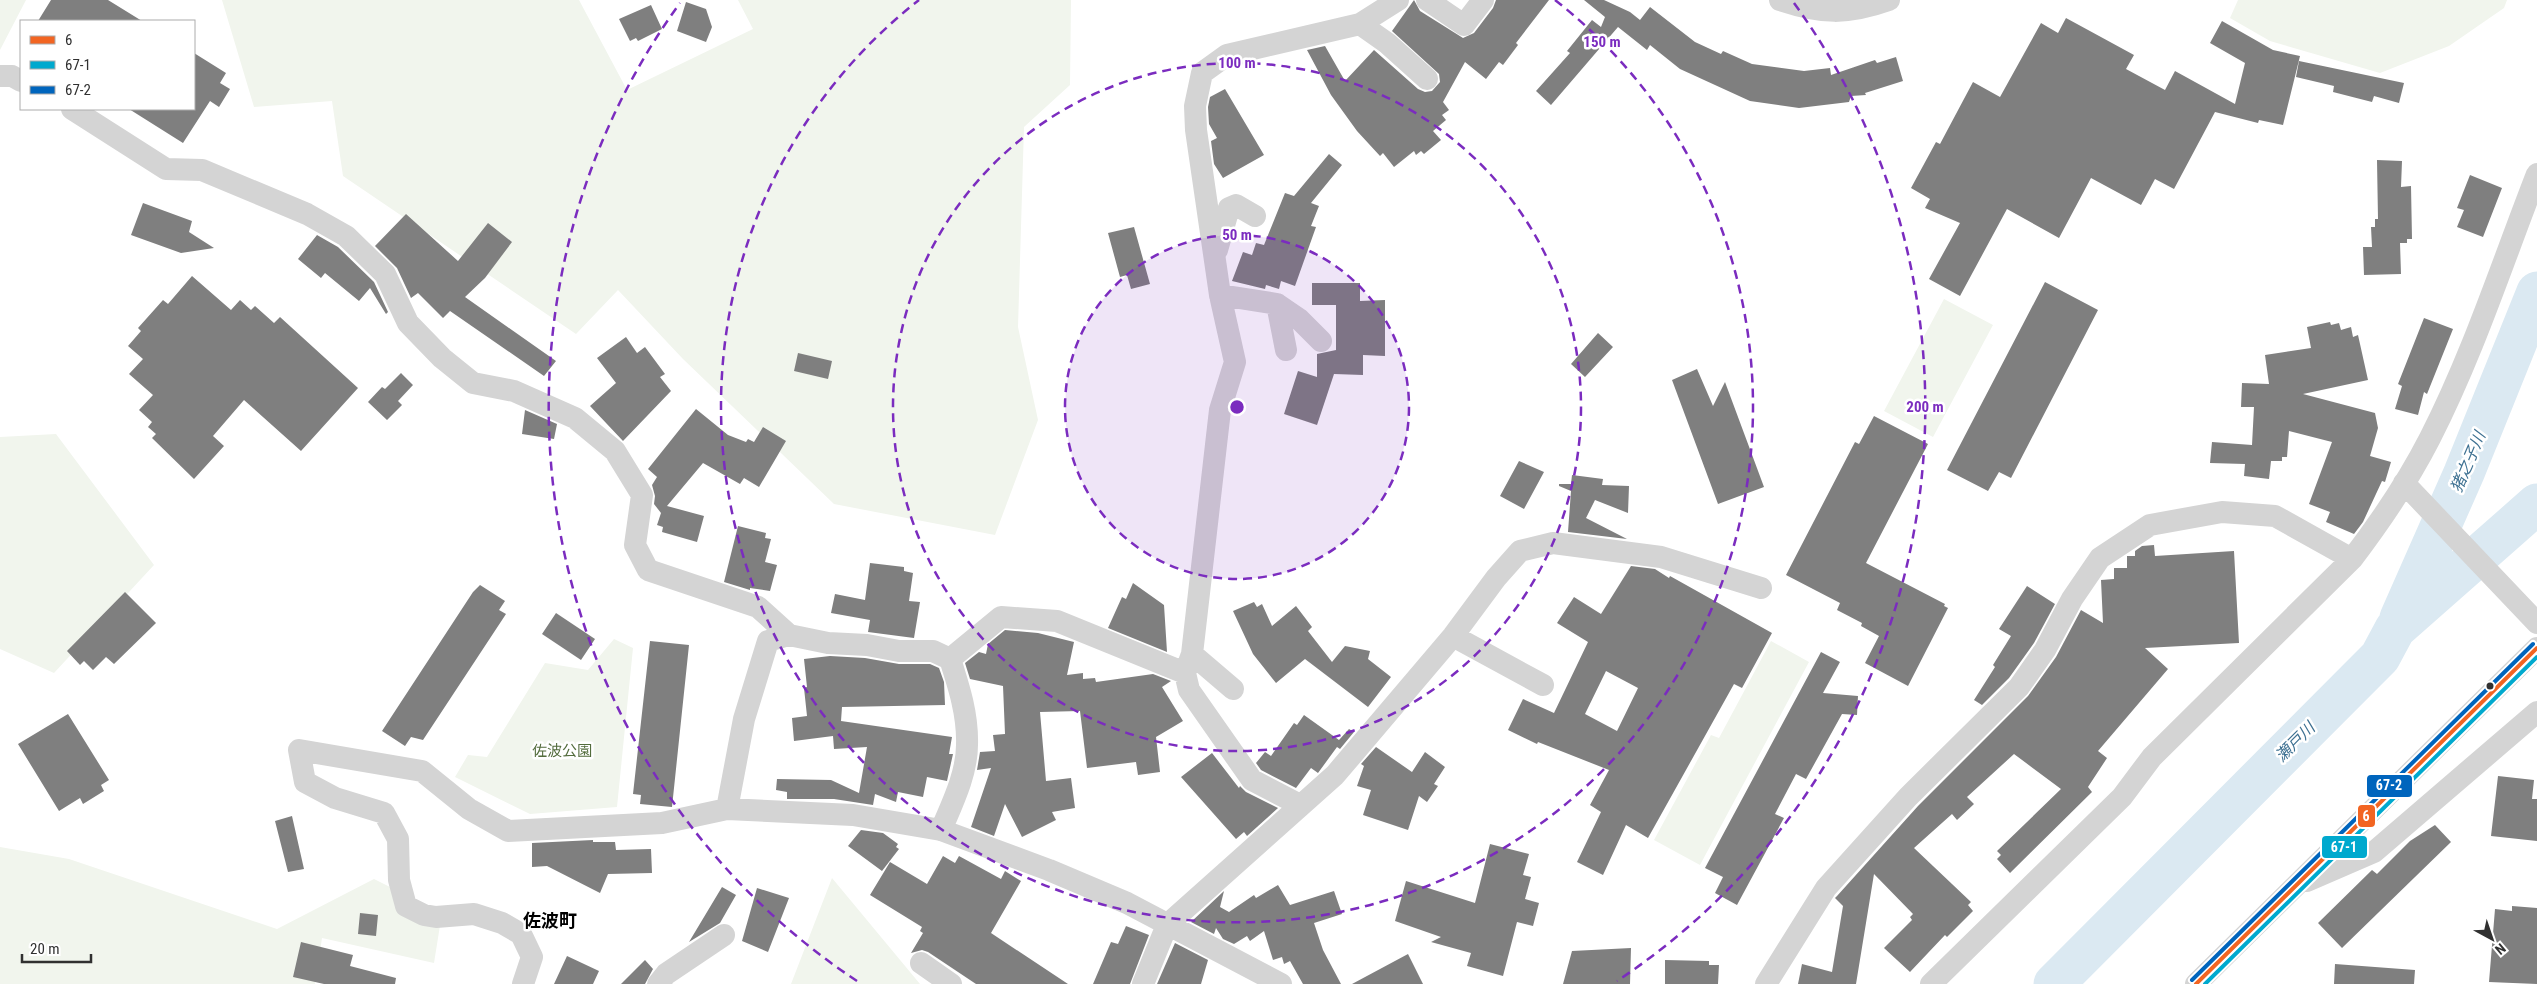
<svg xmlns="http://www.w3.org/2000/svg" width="2537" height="984" font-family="'Roboto Condensed','Noto Sans JP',sans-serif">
	<rect width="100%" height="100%" fill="#fff"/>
	<path fill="#f1f5ed" d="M0,0H26L0,50Z
		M222,0H579L627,90L753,29L738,0H1071L1070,85L1024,127L1018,327L1038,420L995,535L834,504L683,359L618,290L576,334L343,176L332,101L254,107Z
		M2238,0H2507L2504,8L2449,46L2380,73L2270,41L2230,18Z
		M1944,299L1993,325L1933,437L1884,411Z
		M56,434L154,565L54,673L0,649V437Z
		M614,639L633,648L617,807L530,814L455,777L468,755L487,757L545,663L588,670Z
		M1771,641L1809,662L1700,865L1654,840L1711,735L1719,738Z
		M0,847L69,859L277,929L374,879L442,913L434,963L322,938L315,984H0Z
		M832,878L920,984H791Z"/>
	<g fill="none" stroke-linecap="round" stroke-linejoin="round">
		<path stroke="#dbe9f2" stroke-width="41" d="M2400,618L2464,473L2537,292
			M2054,984L2380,657L2395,629L2537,504"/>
	</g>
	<path fill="#7f7f7f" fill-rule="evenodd" d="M51,0H108L142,21H38Z
		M1414,0L1420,11L1463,38L1474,33L1493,8L1496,0H1549L1516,43L1518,45L1503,65L1499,62L1486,79L1465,62L1443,102L1449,110L1442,115L1446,120L1433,131L1441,140L1424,154L1421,151L1416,155L1414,151L1394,167L1383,153L1380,156L1357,131L1331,95L1307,50L1325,46L1345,81L1374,50L1418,89L1425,92L1432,91L1440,82L1439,74L1392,31Z
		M1584,0H1604L1630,12L1640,20L1650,7L1695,42L1721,54L1723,51L1752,64L1804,71L1830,68L1831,75L1875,60L1877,63L1896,57L1903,81L1865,93L1866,95L1851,96L1849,102L1799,108L1750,101L1680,69L1650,45L1647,50L1618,27L1551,105L1536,91L1570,53L1567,51L1592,20L1601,27L1605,17Z
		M686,2L706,9L712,27L706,42L677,31Z
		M651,5L662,29L638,41L636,38L630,41L619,19Z
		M2066,18L2134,55L2126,69L2165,90L2175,71L2235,104L2245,63L2210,43L2222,21L2273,50L2300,56L2283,125L2259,120L2258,123L2215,112L2174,189L2155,179L2141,205L2091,178L2059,238L2007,209L1960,296L1929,279L1960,223L1925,208L1930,199L1911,188L1936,142L1940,144L1973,82L2000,97L2041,23L2058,33Z
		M194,53L226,73L220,83L230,89L219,107L210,101L183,143L129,109H194Z
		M2299,61L2404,83L2399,103L2374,96L2372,102L2333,92L2334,86L2296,77Z
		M1225,89L1264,155L1223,178L1214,164L1211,141L1217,138L1209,124L1208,107L1210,97Z
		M1329,154L1342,165L1311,203L1319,206L1311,226L1316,227L1295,286L1281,281L1279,289L1266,285L1265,289L1232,281L1243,252L1252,255L1256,243L1264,245L1285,193L1294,196Z
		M2377,160L2402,161L2401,187L2411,186L2412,239H2407V243H2400L2401,274L2364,275L2363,247H2372L2371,227H2375V219H2378Z
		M2470,175L2502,188L2483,237L2457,227L2464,210L2457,208Z
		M143,203L192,221L189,232L214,248L181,253L131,235Z
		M406,214L458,261L488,223L512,242L485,278L465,297L556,361L544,376L450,311L443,318L418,293L411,298L397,268L375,246Z
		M1134,227L1150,284L1131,289L1127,275L1120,277L1108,233Z
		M317,235L338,247L374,282L388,312L386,314L370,288L359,301L325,273L321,278L298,259Z
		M192,276L231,310L240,300L251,310L255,306L274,323L280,317L358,388L301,451L244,400L213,436L224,446L194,479L152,438L156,434L148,427L152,422L139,410L153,395L129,374L143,359L128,346L141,331L138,328L163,300L168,304Z
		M2045,282L2098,310L2011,478L1999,472L1988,491L1947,470Z
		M1312,283H1360V301L1385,300V356L1363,355V375L1334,374L1317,425L1284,414L1298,371L1317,377V354L1336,350V305H1312Z
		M2424,318L2453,329L2427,394L2424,392L2418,415L2395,409L2402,386L2398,384Z
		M2330,322L2331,325L2339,323L2341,330L2351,327L2353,337L2358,335L2368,380L2303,394L2375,413L2378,428L2370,456L2391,462L2385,482L2382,481L2363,522L2354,534L2326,522L2330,512L2309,504L2332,442L2289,431L2287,457H2282V461H2271L2269,479L2244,476L2245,464L2210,463L2212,442L2252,445L2254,407H2241L2242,383L2269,384L2265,355L2311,348L2307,327Z
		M1598,333L1613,347L1585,377L1571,364Z
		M626,337L637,353L645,347L665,374L660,377L671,391L623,441L590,406L616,383L597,358Z
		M798,353L832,361L828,379L794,371Z
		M1697,369L1713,406L1725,382L1764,487L1718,504L1672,380Z
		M401,373L413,385L398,401L402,405L387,420L368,402L382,387L385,389Z
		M696,409L728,435L746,442L748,439L754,442L763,427L786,441L759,487L744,478L740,484L703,463L667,506L704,516L697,542L662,532L663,527L657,525L661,513L654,504L655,496L652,485L657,477L648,469Z
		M525,410L557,424L554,439L522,434Z
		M1874,416L1928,444L1866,563L1945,604L1944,606L1948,608L1908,686L1865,663L1879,636L1861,626L1862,623L1837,610L1840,603L1786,575L1855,442L1859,444Z
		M1519,461L1544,472L1524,509L1500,496Z
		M1572,475L1603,479L1602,485L1629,486L1628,513L1595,500L1586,518L1627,539L1568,532L1571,491L1559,486V484H1571Z
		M738,526L766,533L765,538L771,539L765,562L777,565L770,591L750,588V590L724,582Z
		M2154,545L2155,556L2234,551L2239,643L2145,648L2168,669L2098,751L2107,758L2088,787L2092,792L2010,873L1997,859L2001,855L1997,851L2061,789L2014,754L1967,797L1974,804L1957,820L1952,814L1914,848L1971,902L1968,905L1973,911L1947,937L1945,935L1910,972L1884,948L1912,920L1910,917L1913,914L1874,874L1856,984H1798L1802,964L1832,972L1843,906L1835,898L1837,896L1918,806L2028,696L2056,657L2081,610L2103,623L2101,580L2114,579V568H2127V556H2135V551L2142,546Z
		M870,563L904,567V571L913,573L909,601L920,602L914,638L868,632L870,620L831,613L835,594L865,600Z
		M1631,566L1655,569L1669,578L1670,576L1772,633L1742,688L1734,684L1648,838L1626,825L1603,875L1577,862L1601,812L1590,805L1609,770L1538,742L1537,744L1508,730L1523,699L1554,713L1588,642L1557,623L1574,597L1601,614ZM1606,671L1638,688L1617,731L1585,714Z
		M1133,583L1164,605L1167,652L1108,628L1122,597L1126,599Z
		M480,585L505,601L499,610L506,614L423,740L411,737L405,746L382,731L473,592Z
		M2027,586L2055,604L2034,643L2009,678L1982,705L1974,700L1995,667L1993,665L2011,636L1999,629Z
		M125,592L156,623L114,664L106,657L93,670L84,661L80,665L67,651Z
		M1254,602L1257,607L1262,604L1272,626L1296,606L1312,627L1308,631L1332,662L1345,646L1370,651L1368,659L1391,677L1368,707L1305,659L1276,683L1253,654L1233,611Z
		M556,613L595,639L581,660L542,634Z
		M1005,630L1038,633L1074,642L1067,675L1083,673V679L1095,678L1096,682L1153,674L1171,681L1162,687L1183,721L1156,737L1160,772L1138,775L1136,762L1087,768L1080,711L1040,712L1046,781L1071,778L1075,808L1052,812L1056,820L1022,837L1005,804L994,836L971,827L991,768L977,770L980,752L995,751L993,735L1005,734L1003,686L970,679L965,663L979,652L986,654L988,644Z
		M650,641L689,645L672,807L640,804L641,795L633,794Z
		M1821,652L1840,662L1823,693L1858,696L1857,715L1842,714L1806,779L1796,774L1775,814L1784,818L1737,905L1715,893L1723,877L1705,868Z
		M830,656L865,658L899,664H930L939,668L944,682L945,705L842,707L841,721L952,737L949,754H953L947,781L927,777L923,797L898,792L896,802L875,794L873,805L834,799H787V792L776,790L777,779L831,780L859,793L867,747L834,749L833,736L794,741L792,718L807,716L804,688L807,687L804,659Z
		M68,714L109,780L101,785L104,791L83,804L80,798L59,811L18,744Z
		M1304,715L1339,740L1349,729L1354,732L1340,749L1337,747L1318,773L1311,768L1296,788L1261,770L1256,763L1265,752L1271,756L1294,723L1297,725Z
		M1376,747L1412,772L1425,752L1445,767L1434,784L1438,786L1427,802L1419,796L1408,830L1363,815L1371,790L1357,786L1364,766L1361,764Z
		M1212,753L1239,788L1240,786L1246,792L1278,808L1247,836L1244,832L1236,839L1181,777Z
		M2498,776L2534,780L2532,799H2537V841L2491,836Z
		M292,816L304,869L288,872L275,821Z
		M2435,825L2451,842L2342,948L2318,923L2372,870L2377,874L2410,841Z
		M861,830L883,833L898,844L896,847L899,849L882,871L848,846Z
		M593,840V842H615L616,850L651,849L652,873L608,874L600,893L547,866L532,867V843Z
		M1490,844L1529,854L1523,875L1531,877L1525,899L1539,903L1533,926L1517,922L1503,976L1467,966L1471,953L1431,942L1441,937L1395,921L1406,881L1475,903Z
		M943,856L955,863L959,856L1001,879L1005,871L1021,881L991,933L1068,984H976L928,952L922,950L911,953L923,933L920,931L922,927L870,895L890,862L927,884Z
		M1278,885L1290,905L1334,891L1342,914L1314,923L1323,950L1341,984H1303L1290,961L1284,964L1282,957L1273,960L1264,931L1250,941L1247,936L1234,944L1223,939L1216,928L1214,934L1191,922L1224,891L1220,907L1229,912L1254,895L1256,898Z
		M722,887L736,895L720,923L689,942Z
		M757,888L789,898L768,952L742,941Z
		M2512,906L2537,908V984L2489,982L2495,909L2512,911Z
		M360,913L378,915L376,936L358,934Z
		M1126,926L1149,935L1130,984H1093L1111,942L1118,944Z
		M301,942L353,955L350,966L396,978L395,984H324L293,977Z
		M1175,943L1208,960L1201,984H1157Z
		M1631,948L1630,984H1563L1572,951Z
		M1408,954L1423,984H1352Z
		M567,956L599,971L593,984H554Z
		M645,960L653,969L645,984H621Z
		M1665,960L1709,961V965H1719L1718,984H1665Z
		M2335,964L2415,970L2414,984H2334Z"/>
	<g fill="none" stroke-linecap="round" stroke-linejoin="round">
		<path stroke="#d4d4d4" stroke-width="22" d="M1427,0L1464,25L1483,0
			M1780,0C1822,14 1847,15 1889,0
			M1360,24L1387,43L1427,79
			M0,76H12L21,81
			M72,109L166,169L202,170L307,214L346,236L385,274L408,323L442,358L473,383L514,391L575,418L615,451L642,495L635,545L648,570L758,607L789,635
			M1217,250L1229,208L1236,205L1255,216
			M1220,295L1277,304L1299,319L1321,341
			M1277,304L1286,350
			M2404,483L2537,623
			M1453,636L1543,685
			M1192,654L1233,689
			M950,659L1001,617L1057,621L1185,673
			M1300,805L1252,780L1189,690L1185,673L1192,654L1220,410L1235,362L1220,295L1196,130L1195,106L1202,73L1227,55L1360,24L1398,0
			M727,809L744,719L768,641L789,635L828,643L867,645L899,651H933L950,659C959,687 968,715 967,745C967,774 952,804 941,830
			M2307,881L2374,852L2537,712
			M921,963L951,984
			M523,984L532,957L521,934L502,923L474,914L436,917L424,915L406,906L399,880L398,839L384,813L335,798L305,782L299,750L422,771L469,809L508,831L662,823L727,809L853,815L941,830L1049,870L1127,903L1281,984
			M658,984L666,974L724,935
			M1143,984L1167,925L1335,775L1453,636L1496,578L1520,551L1553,543L1661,557L1761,588
			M1766,984L1826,888L1908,797L2019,687L2045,650L2072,599L2100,558L2150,525L2222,512L2275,516L2352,559
			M1931,984L2122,797L2152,757L2352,559C2381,521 2408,481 2430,438C2473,354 2503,261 2537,174
			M2196,984L2537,648"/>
		<g stroke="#fff" stroke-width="8">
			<path id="bus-1" d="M2196,984L2537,648"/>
		</g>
		<g stroke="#fff" stroke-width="8">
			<path id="bus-2" d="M2205,984L2537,657"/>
		</g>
		<g stroke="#fff" stroke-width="8">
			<path id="bus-3" d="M2192,980L2533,644"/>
		</g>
		<use href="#bus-1" stroke="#f26522" stroke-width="4"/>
		<use href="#bus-2" stroke="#00a9ce" stroke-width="4"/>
		<use href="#bus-3" stroke="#0065bd" stroke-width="4"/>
	</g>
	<circle cx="1237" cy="407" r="172" fill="#7b2cbf" fill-opacity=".12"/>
	<g fill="none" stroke="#7b2cbf" stroke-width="2.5" stroke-dasharray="9 6">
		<circle cx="1237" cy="407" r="172"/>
		<circle cx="1237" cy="407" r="344"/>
		<path d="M1555 0A516 516 0 1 1 919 0"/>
		<path d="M857 981A688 688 0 0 1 680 3M1794 3A688 688 0 0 1 1617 981"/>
	</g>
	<circle fill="#303030" stroke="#fff" stroke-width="2" cx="2490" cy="686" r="4.5"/>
	<g text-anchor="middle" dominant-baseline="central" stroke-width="5" stroke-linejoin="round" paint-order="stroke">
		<g font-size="15" fill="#536c3d" stroke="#fff">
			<text x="562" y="751">佐波公園</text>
		</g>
		<g font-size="16" font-style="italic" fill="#3e7192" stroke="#fff">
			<text transform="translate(2468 462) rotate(-67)">猪之子川</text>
			<text transform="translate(2295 742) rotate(-45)">瀬戸川</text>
		</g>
		<g font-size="18" font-weight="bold" fill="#000" stroke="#fff">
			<text x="550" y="920">佐波町</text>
		</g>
	</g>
	<circle cx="1237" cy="407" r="8" fill="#7b2cbf" stroke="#fff" stroke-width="2.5"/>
	<g font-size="15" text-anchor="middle" font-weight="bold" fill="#7b2cbf" stroke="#fff" stroke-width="5" stroke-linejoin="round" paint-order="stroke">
		<text x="1602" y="47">150 m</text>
		<text x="1237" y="68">100 m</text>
		<text x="1237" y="240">50 m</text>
		<text x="1925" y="412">200 m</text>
	</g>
	<g stroke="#fff" stroke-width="2">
		<rect x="2366" y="774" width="47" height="24" rx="5" fill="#0065bd"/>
		<rect x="2357" y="804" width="19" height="24" rx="5" fill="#f26522"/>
		<rect x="2321" y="835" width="47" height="24" rx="5" fill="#00a9ce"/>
	</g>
	<g font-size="14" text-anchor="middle" font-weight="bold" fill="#fff">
		<text x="2389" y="790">67-2</text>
		<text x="2366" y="821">6</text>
		<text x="2344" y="852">67-1</text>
	</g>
	<rect x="20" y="20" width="175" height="90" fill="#ffffff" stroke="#acacac"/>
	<rect x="30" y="36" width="25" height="8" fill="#f26522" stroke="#acacac"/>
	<text x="65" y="45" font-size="15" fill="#303030">6</text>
	<rect x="30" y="61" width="25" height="8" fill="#00a9ce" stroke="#acacac"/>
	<text x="65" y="70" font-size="15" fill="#303030">67-1</text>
	<rect x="30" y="86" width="25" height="8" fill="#0065bd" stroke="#acacac"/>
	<text x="65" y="95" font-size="15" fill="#303030">67-2</text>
	<g transform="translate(2492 939) rotate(140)" stroke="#ffffff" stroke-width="4" paint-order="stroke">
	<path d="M0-4L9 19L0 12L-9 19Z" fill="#303030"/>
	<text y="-8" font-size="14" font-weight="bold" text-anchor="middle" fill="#303030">N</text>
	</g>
	<path d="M22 954v8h69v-8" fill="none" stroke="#303030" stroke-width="2.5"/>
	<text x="30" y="954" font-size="15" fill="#303030" stroke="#ffffff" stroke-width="4" paint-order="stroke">20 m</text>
</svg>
